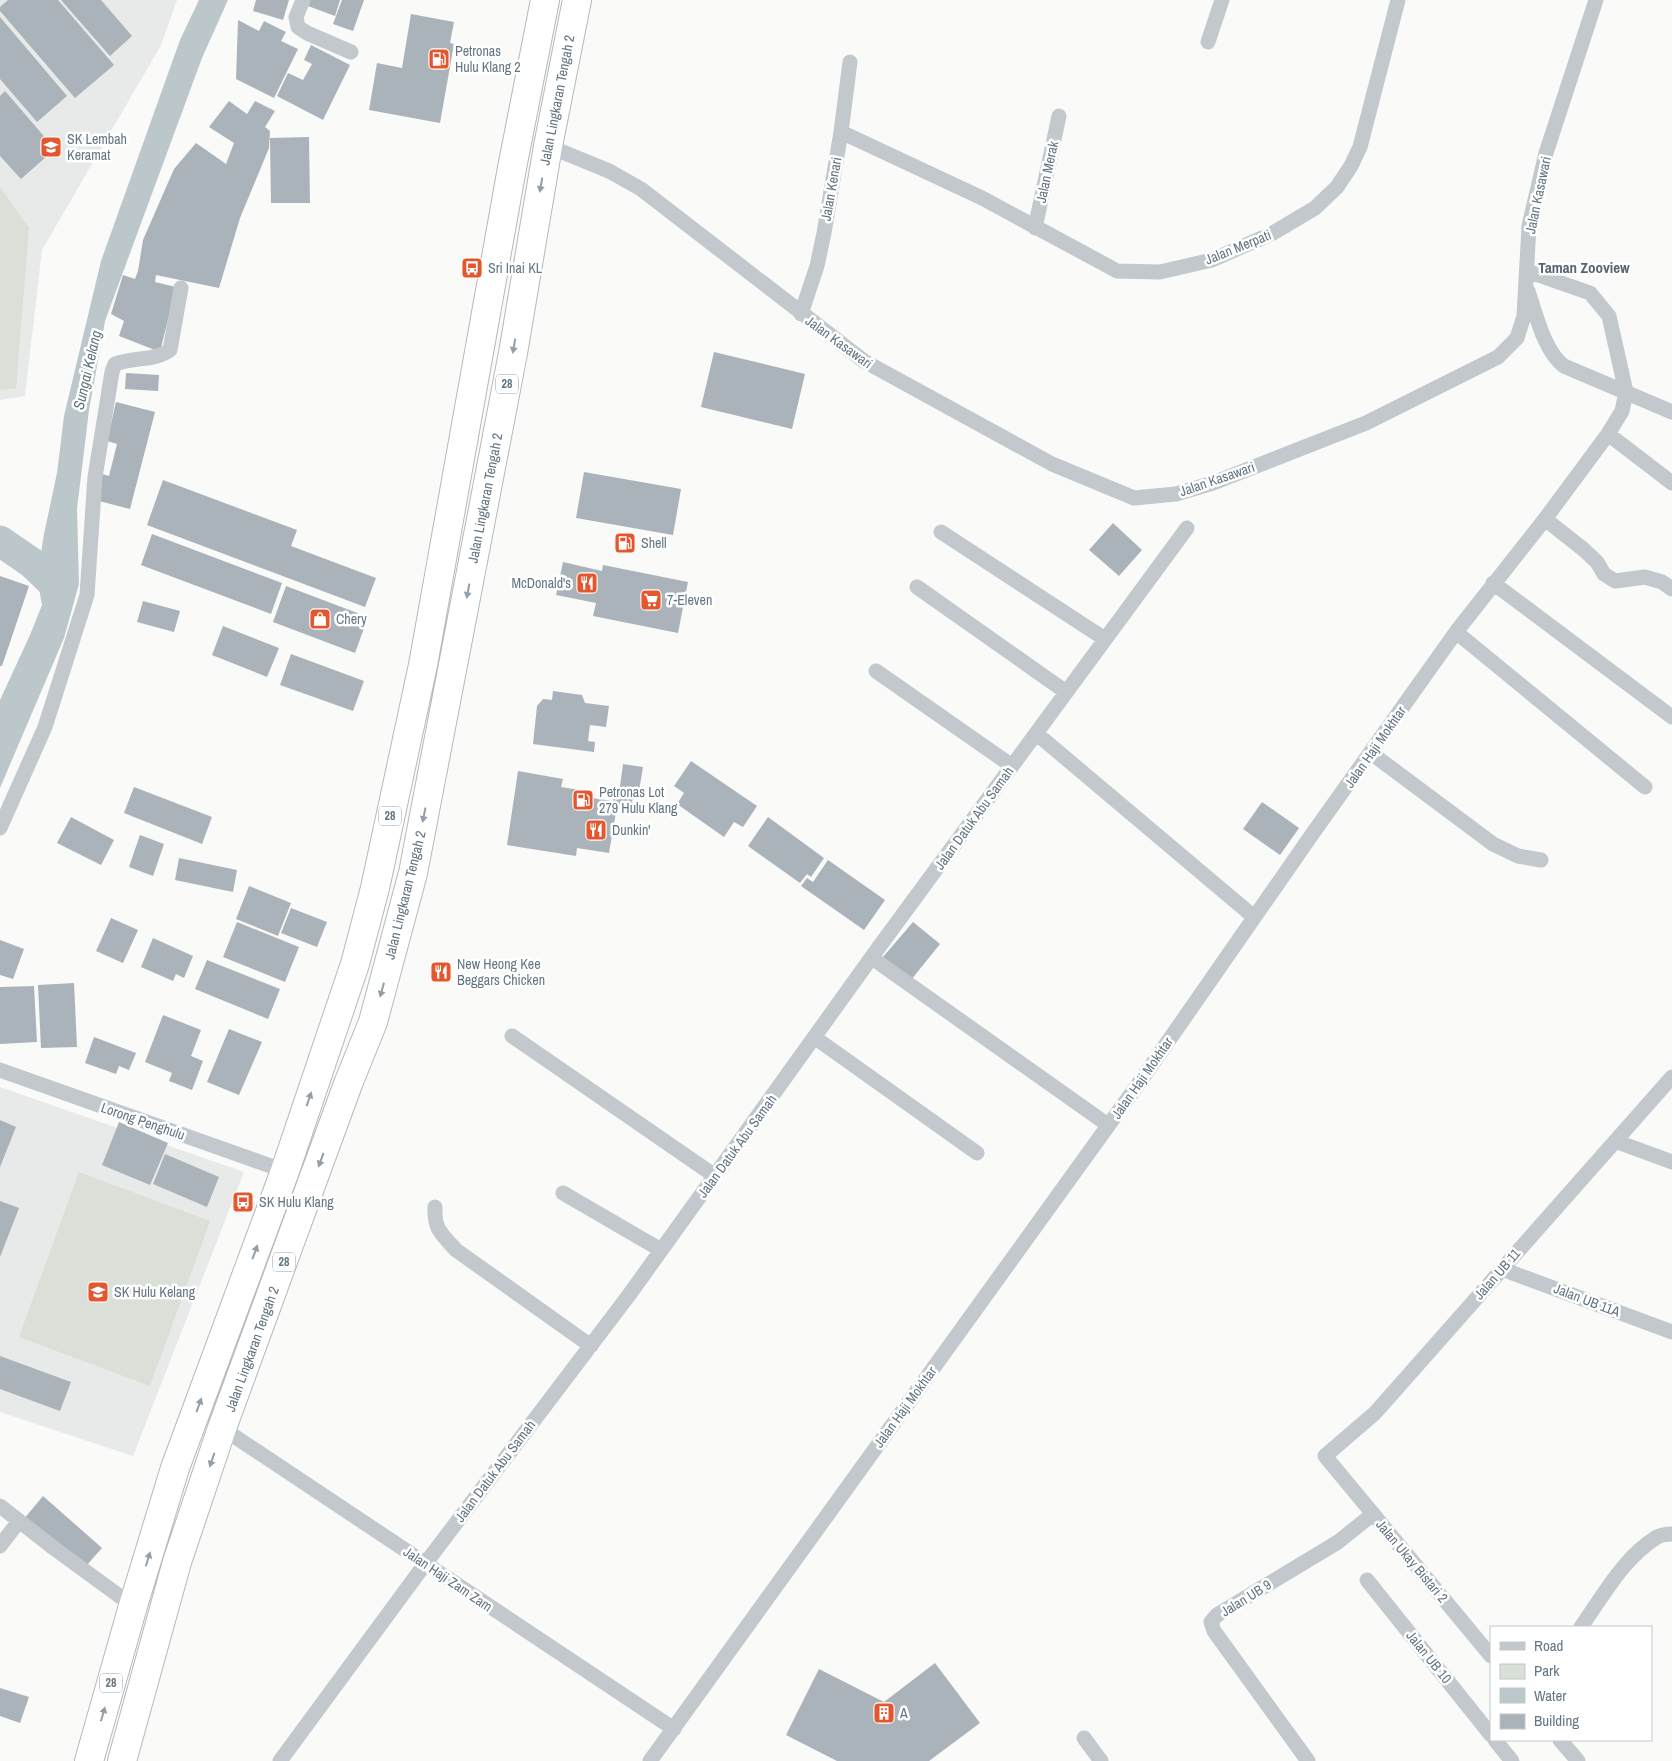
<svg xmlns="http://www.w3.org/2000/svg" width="1672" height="1761" font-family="'Archivo Narrow',sans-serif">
	<rect width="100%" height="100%" fill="#fafaf8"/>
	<path fill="#e8e9e9" d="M0,0H177L161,45L42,250L25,396L0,400Z
		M0,1087L244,1172L133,1456L0,1412Z"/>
	<path fill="#dadfd7" d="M0,187L29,228L16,388L0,390Z
		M79,1172L210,1221L150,1386L19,1337Z"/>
	<path fill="#bbc7cb" d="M199,0H228L202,58L105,321L89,410L77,509L79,584L64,638L0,788V700L30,635L42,605L37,577L44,534L57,473L64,416L101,261L180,40Z"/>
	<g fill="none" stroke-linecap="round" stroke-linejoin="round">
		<path stroke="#bbc7cb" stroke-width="31" d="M0,541L32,563L55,585"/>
	</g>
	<path fill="#aab3b9" d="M8,0H58L114,65L75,98L0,11V7Z
		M61,0H101L132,36L110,56Z
		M256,0H289L283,20L253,11Z
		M310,0H340L335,16L308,6Z
		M342,0H364L353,31L333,24Z
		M411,14L454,22L450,43L454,44L440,123L369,110L377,63L402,68Z
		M0,17L67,96L37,122L0,79Z
		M238,20L259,31L264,21L286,32L281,41L298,49L274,98L236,79Z
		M311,45L350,65L323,120L277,96L288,73L303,80L312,64L304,60Z
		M5,91L55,149L21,179L0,156V96Z
		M229,101L247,114L255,101L275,111L265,127L270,131L269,148L240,218L219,288L156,275L155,282L176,287L160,352L119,336L124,321L111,314L123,275L135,279L138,271L143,240L174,169L196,143L226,164L234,143L209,127Z
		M309,137L310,203H271L270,138Z
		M714,352L805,374L792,429L701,407Z
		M126,373L159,375L158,391L125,389Z
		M116,402L155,412L130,509L95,500L102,474L109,476L117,444L107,441Z
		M584,472L681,489L673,535L576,518Z
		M163,480L297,530L291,546L376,578L365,607L147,525Z
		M1113,523L1142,550L1119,576L1089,550Z
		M152,534L282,583L271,614L141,565Z
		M563,562L602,571L603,565L688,582L678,633L593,616L596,603L556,595Z
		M0,576L29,586L2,666H0Z
		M286,586L368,617L355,653L273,622Z
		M143,601L180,611L174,632L137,622Z
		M223,626L279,648L267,677L212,655Z
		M291,654L364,681L353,711L280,685Z
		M553,691L582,695L585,703L609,706L606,727L590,725L588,741L595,742L594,752L533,744L537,706L543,699L552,700Z
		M691,761L757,806L743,827L734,822L724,837L677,804L684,793L674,786Z
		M623,764L643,767L638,797H633L631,809L617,807L609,853L577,848L576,856L507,845L518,771L563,779L561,787L586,791L585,797L613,801L614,794H619Z
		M134,787L212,817L202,844L124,813Z
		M1262,802L1299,828L1280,855L1243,829Z
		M71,817L114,840L101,865L57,843Z
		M768,817L824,858L811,877L807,874L800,883L748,846Z
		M140,835L164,844L153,876L129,867Z
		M179,858L237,870L233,892L175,880Z
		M828,860L885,900L864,930L801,886L807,878L813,882Z
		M249,886L291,903L278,936L236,919Z
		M291,908L327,922L317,947L281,933Z
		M111,918L138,930L123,963L96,951Z
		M237,922L299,947L285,982L223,957Z
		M913,922L940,944L911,980L883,957Z
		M153,938L193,956L184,978L176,974L173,981L141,967Z
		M0,940L24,949L13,979L0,975Z
		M207,960L280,989L268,1019L195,989Z
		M74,983L77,1047L41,1048L38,985Z
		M34,986L37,1042L0,1044V987Z
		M163,1015L201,1030L191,1056L203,1061L192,1090L169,1081L172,1073L145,1062Z
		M229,1029L262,1042L239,1095L207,1082Z
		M94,1037L136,1053L129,1070L119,1066L116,1074L85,1063Z
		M0,1120L16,1127L0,1167Z
		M119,1122L168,1143L150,1185L102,1165Z
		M165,1154L219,1177L207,1207L153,1184Z
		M0,1201L19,1208L0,1257Z
		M0,1356L71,1382L60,1411L0,1389Z
		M43,1496L102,1548L86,1566L23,1520Z
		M935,1663L980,1723L929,1761H837L786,1735L819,1669L884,1702Z
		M0,1688L29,1697L20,1723L0,1716Z"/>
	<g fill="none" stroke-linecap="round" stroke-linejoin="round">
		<g stroke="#b4b9bd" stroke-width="30">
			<path id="highway" d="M89,1761L133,1606L175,1468L285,1171L355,964L375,888L423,665L512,168L545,0
				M122,1761L177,1562L222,1428L348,1084L373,1022L413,873L513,353L548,146L577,0"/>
		</g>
		<path stroke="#c3c8cc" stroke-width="15" d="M303,0L296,17L298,27L307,33L351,52
			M1208,42L1222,0
			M841,132L982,198L1117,271L1160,272L1212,260L1273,233L1315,208L1337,187L1351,166L1360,147L1398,0
			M548,146L609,171L641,189L864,361L1052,464L1134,498L1176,494L1213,483L1366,423L1498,357L1517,338L1524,316L1529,226L1546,153L1596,0
			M1035,228L1059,116
			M1528,291C1536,314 1544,351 1564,366L1672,412
			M801,314L817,266L824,233L841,132L850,62
			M1608,434L1672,483
			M1545,519L1583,549L1597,562L1604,574L1615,581L1645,577L1662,582L1672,589
			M941,532L1105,639
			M1493,583L1672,717
			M917,587L1066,692
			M1456,632L1645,787
			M876,671L1012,766
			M1037,734L1254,917
			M1371,753L1493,844L1518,856L1541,860
			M0,828L45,727L87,595L95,477L112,372L115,364C133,357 155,361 170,350L181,288
			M872,958L1108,1125
			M512,1036L715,1176
			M814,1037L977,1153
			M0,1070L285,1171
			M1615,1141L1672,1162
			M563,1193L661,1250
			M435,1207C434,1230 442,1234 456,1250L591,1346
			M1502,1269L1672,1332
			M222,1428L674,1729
			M0,1506L55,1549L133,1606
			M0,1546L19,1521
			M1367,1580L1491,1735
			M1581,1627C1603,1596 1623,1558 1657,1537C1661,1535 1667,1534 1672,1534
			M1491,1656L1325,1456L1375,1413L1672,1077
			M1084,1738L1101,1761
			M1495,1740L1512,1761
			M1560,1740L1578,1761
			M280,1761L425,1564L629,1295L879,947L1187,528
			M650,1761L1144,1076L1313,833L1456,632L1545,519L1608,434L1622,411L1626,392L1609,316L1590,293L1527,271
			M1308,1761L1214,1631L1211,1622L1217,1615L1338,1542L1373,1514"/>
		<use href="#highway" stroke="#fff" stroke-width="28"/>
	</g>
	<defs><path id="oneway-solid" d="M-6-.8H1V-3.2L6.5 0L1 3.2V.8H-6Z" transform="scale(1.25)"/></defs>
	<g fill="#939fa8">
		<use href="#oneway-solid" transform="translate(541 185) rotate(100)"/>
		<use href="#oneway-solid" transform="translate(514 346) rotate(100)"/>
		<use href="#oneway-solid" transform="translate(468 591) rotate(101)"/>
		<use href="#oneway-solid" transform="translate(424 815) rotate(101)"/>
		<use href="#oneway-solid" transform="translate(382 990) rotate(105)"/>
		<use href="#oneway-solid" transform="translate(309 1099) rotate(-71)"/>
		<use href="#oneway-solid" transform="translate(321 1160) rotate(110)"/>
		<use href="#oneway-solid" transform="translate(255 1252) rotate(-70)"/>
		<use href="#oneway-solid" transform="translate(199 1405) rotate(-70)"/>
		<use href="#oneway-solid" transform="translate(212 1460) rotate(109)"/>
		<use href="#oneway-solid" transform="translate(148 1559) rotate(-73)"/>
		<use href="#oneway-solid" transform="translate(103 1714) rotate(-74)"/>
	</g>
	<defs>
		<g id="fuel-square" transform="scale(1.125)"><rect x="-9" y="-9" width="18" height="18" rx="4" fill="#e4572e" stroke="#fff"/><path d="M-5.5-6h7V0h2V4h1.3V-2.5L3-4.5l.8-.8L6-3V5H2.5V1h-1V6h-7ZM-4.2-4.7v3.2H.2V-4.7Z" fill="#fff"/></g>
		<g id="school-square" transform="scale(1.125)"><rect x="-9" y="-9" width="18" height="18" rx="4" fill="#e4572e" stroke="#fff"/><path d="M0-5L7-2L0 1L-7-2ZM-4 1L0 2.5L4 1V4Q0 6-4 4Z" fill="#fff"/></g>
		<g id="bus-square" transform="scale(1.125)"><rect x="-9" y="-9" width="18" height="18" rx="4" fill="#e4572e" stroke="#fff"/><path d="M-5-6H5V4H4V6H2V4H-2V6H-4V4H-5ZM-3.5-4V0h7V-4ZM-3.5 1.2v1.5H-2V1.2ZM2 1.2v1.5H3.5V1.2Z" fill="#fff"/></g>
		<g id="restaurant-square" transform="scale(1.125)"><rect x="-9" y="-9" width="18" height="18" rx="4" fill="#e4572e" stroke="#fff"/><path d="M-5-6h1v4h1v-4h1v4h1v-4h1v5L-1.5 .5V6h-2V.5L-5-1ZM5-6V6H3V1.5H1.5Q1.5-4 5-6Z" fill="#fff"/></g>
		<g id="supermarket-square" transform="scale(1.125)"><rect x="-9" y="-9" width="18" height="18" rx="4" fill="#e4572e" stroke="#fff"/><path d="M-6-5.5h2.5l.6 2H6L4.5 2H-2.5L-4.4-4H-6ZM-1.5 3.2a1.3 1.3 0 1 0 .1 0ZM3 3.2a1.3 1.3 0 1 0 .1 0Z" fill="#fff"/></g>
		<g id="shop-square" transform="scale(1.125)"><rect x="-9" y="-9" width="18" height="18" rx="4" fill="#e4572e" stroke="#fff"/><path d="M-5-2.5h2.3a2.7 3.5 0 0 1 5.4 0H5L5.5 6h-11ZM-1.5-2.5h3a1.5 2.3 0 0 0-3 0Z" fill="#fff"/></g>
		<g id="building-square" transform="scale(1.125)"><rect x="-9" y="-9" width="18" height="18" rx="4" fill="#e4572e" stroke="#fff"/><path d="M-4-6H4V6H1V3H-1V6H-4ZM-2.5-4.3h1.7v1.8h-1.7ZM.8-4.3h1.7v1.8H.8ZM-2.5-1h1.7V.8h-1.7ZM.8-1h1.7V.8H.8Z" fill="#fff"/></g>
	</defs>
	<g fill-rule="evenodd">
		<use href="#fuel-square" x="439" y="59"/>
		<use href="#school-square" x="51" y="147"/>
		<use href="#bus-square" x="472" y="268"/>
		<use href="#fuel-square" x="625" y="543"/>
		<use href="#restaurant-square" x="587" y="583"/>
		<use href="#supermarket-square" x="651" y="600"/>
		<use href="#shop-square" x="320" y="619"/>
		<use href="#fuel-square" x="583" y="800"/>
		<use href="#restaurant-square" x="596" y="830"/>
		<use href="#restaurant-square" x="441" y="972"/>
		<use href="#bus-square" x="243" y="1202"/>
		<use href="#school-square" x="98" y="1292"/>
		<use href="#building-square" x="884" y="1713"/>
	</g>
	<g text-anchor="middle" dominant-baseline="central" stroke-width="5" stroke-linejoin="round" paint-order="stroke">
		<g fill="#fff" stroke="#939fa8" stroke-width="1">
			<rect x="496" y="374.5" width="22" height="19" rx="4"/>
			<rect x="379" y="806.5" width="22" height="19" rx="4"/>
			<rect x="273" y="1252.5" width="22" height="19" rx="4"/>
			<rect x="100" y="1673.5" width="22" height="19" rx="4"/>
		</g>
		<g font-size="12" font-weight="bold" fill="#657683">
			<text x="507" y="384">28</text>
			<text x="390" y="816">28</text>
			<text x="284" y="1262">28</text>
			<text x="111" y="1683">28</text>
		</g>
		<g font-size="14" fill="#657683" stroke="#fff" text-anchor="start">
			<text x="455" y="51">Petronas<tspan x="455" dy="16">Hulu Klang 2</tspan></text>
			<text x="67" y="139">SK Lembah<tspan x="67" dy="16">Keramat</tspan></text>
			<text x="488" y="268">Sri Inai KL</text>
			<text x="641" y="543">Shell</text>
			<text x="571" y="583" text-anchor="end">McDonald's</text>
			<text x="667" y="600">7-Eleven</text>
			<text x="336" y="619">Chery</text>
			<text x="599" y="792">Petronas Lot<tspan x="599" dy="16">279 Hulu Klang</tspan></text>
			<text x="612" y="830">Dunkin'</text>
			<text x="457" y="964">New Heong Kee<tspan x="457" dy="16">Beggars Chicken</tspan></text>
			<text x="259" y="1202">SK Hulu Klang</text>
			<text x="114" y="1292">SK Hulu Kelang</text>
			<text x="900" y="1713">A</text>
		</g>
		<g font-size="14" fill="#657683" stroke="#fff">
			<text transform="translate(557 100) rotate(-79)">Jalan Lingkaran Tengah 2</text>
			<text transform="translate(1047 172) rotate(-78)">Jalan Merak</text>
			<text transform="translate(831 189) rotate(-80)">Jalan Kenari</text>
			<text transform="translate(1538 195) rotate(-78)">Jalan Kasawari</text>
			<text transform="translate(1238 247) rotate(-22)">Jalan Merpati</text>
			<text transform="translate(839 342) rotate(36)">Jalan Kasawari</text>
			<text transform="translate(1217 479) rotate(-19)">Jalan Kasawari</text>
			<text transform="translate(485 498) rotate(-79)">Jalan Lingkaran Tengah 2</text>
			<text transform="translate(1375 747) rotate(-55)">Jalan Haji Mokhtar</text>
			<text transform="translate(974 818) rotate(-54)">Jalan Datuk Abu Samah</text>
			<text transform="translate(405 895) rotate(-76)">Jalan Lingkaran Tengah 2</text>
			<text transform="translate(1142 1078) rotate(-55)">Jalan Haji Mokhtar</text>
			<text transform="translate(143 1121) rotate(19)">Lorong Penghulu</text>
			<text transform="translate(737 1146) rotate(-54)">Jalan Datuk Abu Samah</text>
			<text transform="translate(1497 1274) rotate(-49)">Jalan UB 11</text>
			<text transform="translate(1587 1300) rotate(21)">Jalan UB 11A</text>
			<text transform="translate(252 1349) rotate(-70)">Jalan Lingkaran Tengah 2</text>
			<text transform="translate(905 1407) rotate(-54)">Jalan Haji Mokhtar</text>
			<text transform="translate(495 1471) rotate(-53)">Jalan Datuk Abu Samah</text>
			<text transform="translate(1412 1561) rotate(50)">Jalan Ukay Bistari 2</text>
			<text transform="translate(448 1579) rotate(34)">Jalan Haji Zam Zam</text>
			<text transform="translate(1246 1598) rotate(-32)">Jalan UB 9</text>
			<text transform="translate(1429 1657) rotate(51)">Jalan UB 10</text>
		</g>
		<g font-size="15" font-weight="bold" fill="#57646e" stroke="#fff">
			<text x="1584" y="267">Taman Zooview</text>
		</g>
		<g font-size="15" font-style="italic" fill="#60757c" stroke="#fff">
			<text transform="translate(87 370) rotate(-77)">Sungai Kelang</text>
		</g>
	</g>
	<rect x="1490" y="1626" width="162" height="115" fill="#ffffff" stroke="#c1c8cd"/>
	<rect x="1500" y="1642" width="25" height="8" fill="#c3c8cc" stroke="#c1c8cd"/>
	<text x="1534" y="1651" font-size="15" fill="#657683">Road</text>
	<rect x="1500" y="1664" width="25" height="15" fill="#dadfd7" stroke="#c1c8cd"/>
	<text x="1534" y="1676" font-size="15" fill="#657683">Park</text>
	<rect x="1500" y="1688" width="25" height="15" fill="#bbc7cb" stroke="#c1c8cd"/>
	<text x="1534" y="1701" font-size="15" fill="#657683">Water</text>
	<rect x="1500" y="1714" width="25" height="15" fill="#aab3b9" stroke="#c1c8cd"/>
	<text x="1534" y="1726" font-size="15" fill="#657683">Building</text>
</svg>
